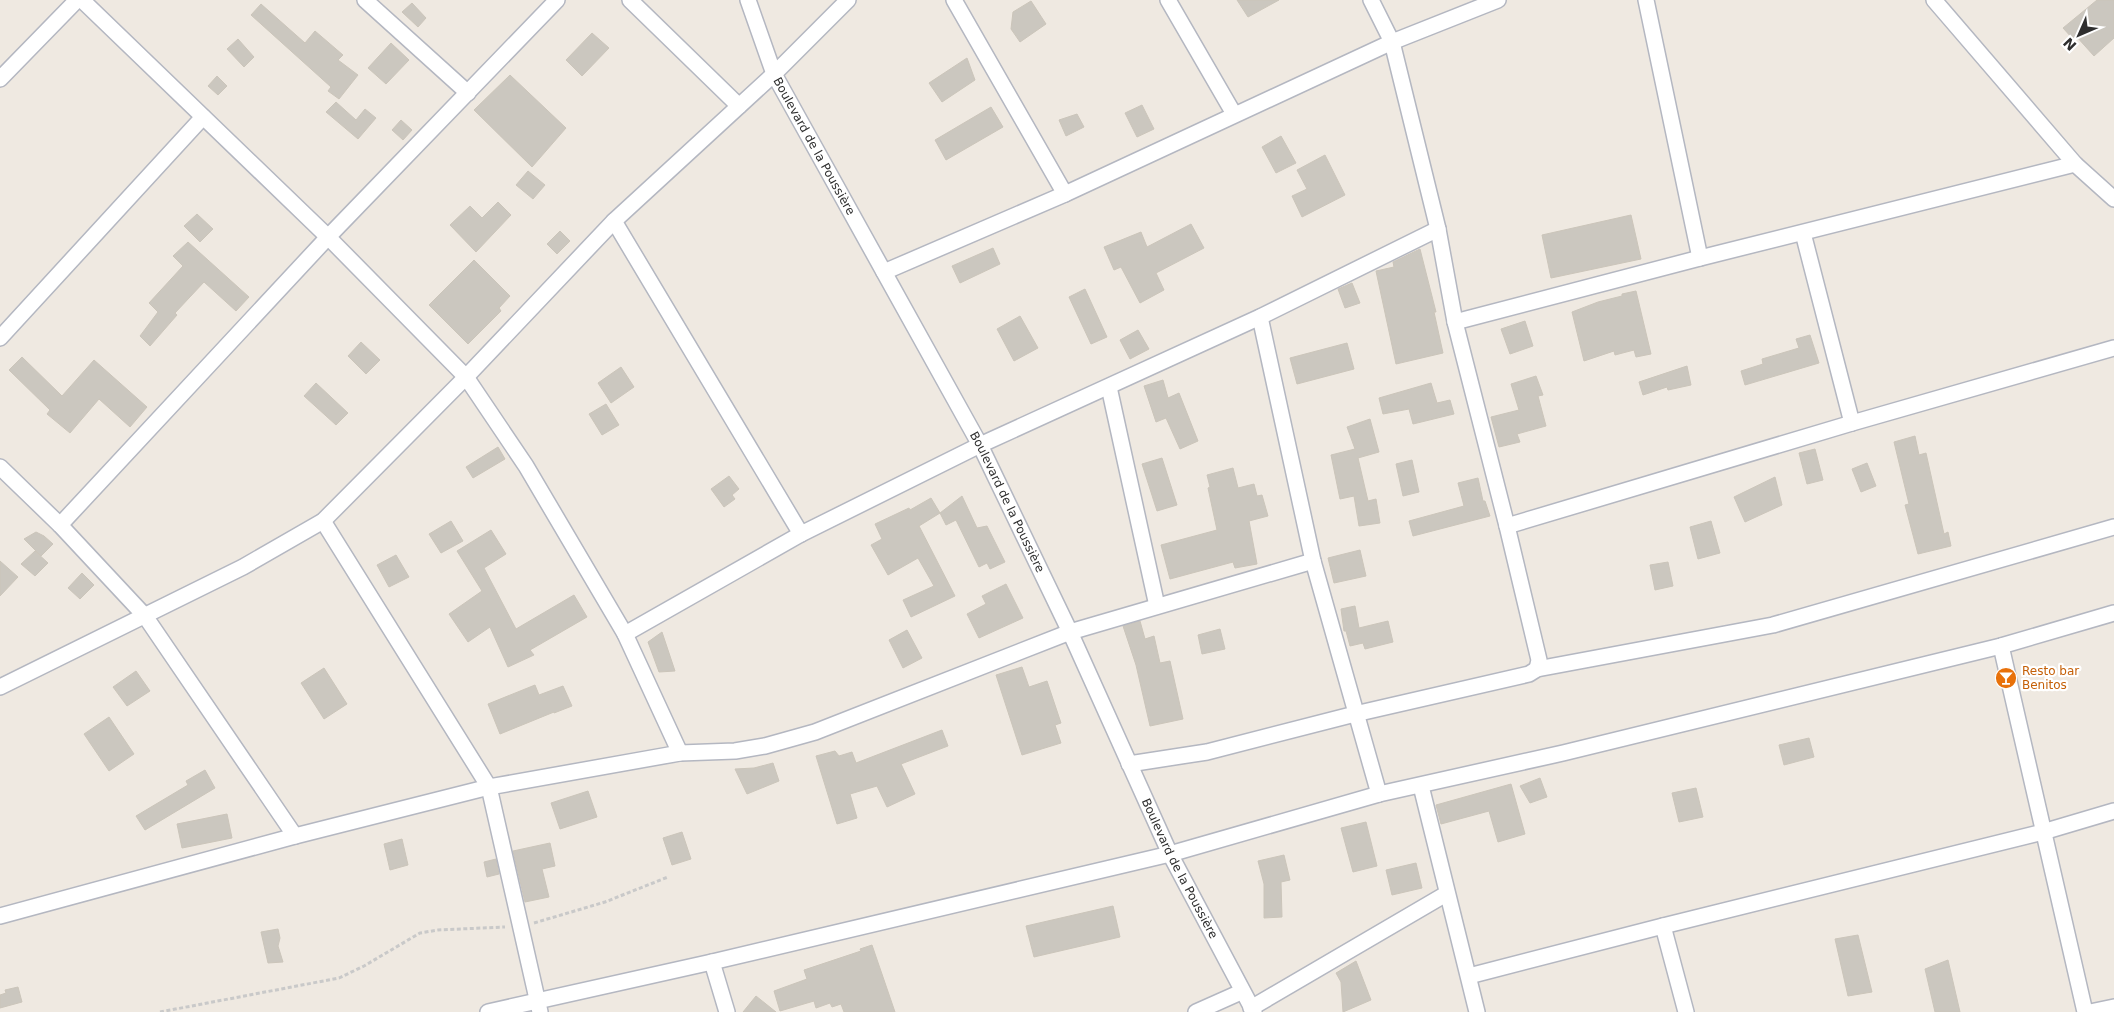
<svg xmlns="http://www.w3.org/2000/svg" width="2114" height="1012" font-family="'DejaVu Sans',sans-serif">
	<rect width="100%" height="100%" fill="#efe9e1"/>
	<path fill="#cbc7bf" stroke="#cbc5ba" d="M1237,0H1279L1248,17Z
		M2097,0H2114V38L2094,56L2076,36L2073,39L2063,28Z
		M1031,1L1046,24L1020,42L1011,29L1013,12Z
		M412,3L426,18L418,27L402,12Z
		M261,4L305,43L315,31L343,55L338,60L358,75L339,99L328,91L331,87L251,15Z
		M592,33L609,48L582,76L566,60Z
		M238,39L254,57L244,67L227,49Z
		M391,43L409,60L386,84L368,68Z
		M967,58L975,80L942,102L929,83Z
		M510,75L566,128L532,167L474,110Z
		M217,76L227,86L218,95L208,86Z
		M336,102L356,120L365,109L376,118L358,139L326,112Z
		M1142,105L1154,129L1137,137L1125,113Z
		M991,107L1003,127L946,160L935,140Z
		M1077,114L1084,127L1066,136L1059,120Z
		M401,120L412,130L403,140L392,130Z
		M1281,136L1296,163L1276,173L1262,147Z
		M1325,155L1345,195L1302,217L1292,196L1307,189L1297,170Z
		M528,171L545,185L533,199L516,185Z
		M498,202L511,215L476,252L450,225L470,206L482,218Z
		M197,214L213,229L200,242L184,226Z
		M1631,215L1641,259L1551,278L1542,235Z
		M1191,224L1204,248L1156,273L1164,290L1140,303L1121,267L1114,270L1104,247L1141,232L1147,247Z
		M560,231L570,241L557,254L547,244Z
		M188,242L249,297L236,311L204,282L175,313L177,315L150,346L140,336L158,312L149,303L183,266L173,256Z
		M993,248L1000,264L960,283L952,266Z
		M1420,249L1436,312H1434L1443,353L1396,364L1376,271L1394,267L1393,262Z
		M474,260L510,296L499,308L501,311L468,344L429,305Z
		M1352,283L1360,303L1345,308L1338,289Z
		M1085,289L1107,337L1091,344L1069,297Z
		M1636,291L1651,354L1636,357L1634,350L1615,355L1614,351L1584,361L1572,312L1598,302L1622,296V294Z
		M1020,316L1038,348L1014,361L997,329Z
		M1525,321L1533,346L1510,354L1501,329Z
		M1138,330L1149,349L1130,359L1120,340Z
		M1810,335L1819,363L1745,385L1741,371L1763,364L1762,359L1799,348L1796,339Z
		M361,342L380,360L366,374L348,356Z
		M1347,343L1354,369L1297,384L1290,358Z
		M22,357L62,396L94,360L147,407L130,427L99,399L70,433L47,414L50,410L9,370Z
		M1687,366L1691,385L1668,390L1667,387L1643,395L1639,382Z
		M621,367L634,387L611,403L598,383Z
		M1536,376L1543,395L1538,396L1546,426L1517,434L1520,442L1499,447L1491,417L1519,410L1511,384Z
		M1163,380L1168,398L1179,393L1198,441L1180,449L1166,418L1156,422L1144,386Z
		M316,383L348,413L336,425L304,396Z
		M1431,383L1437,403L1450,400L1454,414L1413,424L1409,409L1383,414L1379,398Z
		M606,404L619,425L602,435L589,414Z
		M1370,419L1379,452L1358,458L1368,501L1376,499L1380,523L1359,526L1354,496L1340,499L1331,455L1355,449L1347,427Z
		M1915,436L1919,455L1926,453L1944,534L1948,532L1951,546L1918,554L1905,505L1909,504L1894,442Z
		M498,447L505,459L473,478L466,467Z
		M1815,449L1823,480L1807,484L1799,453Z
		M1162,458L1177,505L1157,511L1142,464Z
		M1412,460L1419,492L1403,496L1396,464Z
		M1867,463L1876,486L1861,492L1852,469Z
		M1233,468L1238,488L1254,484L1257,496L1262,495L1268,516L1249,521L1257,564L1235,568L1233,562L1170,579L1161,545L1217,530L1208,488L1210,487L1207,475Z
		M729,476L739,489L732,495L735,499L724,507L711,489Z
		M1775,477L1782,505L1745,522L1734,497Z
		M1478,478L1483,501H1485L1490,516L1413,536L1409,521L1464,506L1458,483Z
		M962,496L977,528L987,526L1005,562L990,569L987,563L979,567L956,520L946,525L940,513Z
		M931,498L940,513L919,526L955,596L911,617L903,600L934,586L918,558L888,575L871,545L882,539L875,524L909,508L910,510Z
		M451,521L463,541L441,553L429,534Z
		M1711,521L1720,553L1698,559L1690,527Z
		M491,530L506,554L484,568L516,629L574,595L587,617L530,650L534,655L508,667L490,627L468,642L449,614L482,591L457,551Z
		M36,532L44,536L53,544L41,556L24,539Z
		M1360,550L1366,576L1334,583L1328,558Z
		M35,551L48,563L35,576L21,564Z
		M396,555L409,577L389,587L377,565Z
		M0,561L18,577L0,596Z
		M1668,562L1673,586L1655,590L1650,565Z
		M82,573L94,585L80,599L68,588Z
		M1006,584L1023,618L979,638L967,614L986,604L982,596Z
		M1355,606L1359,628L1388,621L1393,642L1365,649L1363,643L1350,646L1346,631H1344L1341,609Z
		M1140,621L1145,639L1154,636L1160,663L1170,661L1183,719L1150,726L1136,665L1123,626Z
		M1220,629L1225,649L1202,654L1198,635Z
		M907,630L922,658L903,668L889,640Z
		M662,632L675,671L659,672L648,642Z
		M1022,667L1029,687L1047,681L1061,723L1055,725L1061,743L1022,755L996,675Z
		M324,668L347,704L324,719L301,683Z
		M136,671L150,691L127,706L113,687Z
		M535,685L539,695L563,686L572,706L554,713V712L500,734L488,704Z
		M109,717L134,754L109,771L84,734Z
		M942,730L948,746L901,764L915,794L887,807L877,786L850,794L857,818L837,824L816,756L835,751L839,756L852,752L856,763Z
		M1809,738L1814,757L1784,765L1779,745Z
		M773,763L779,781L747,794L735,769L754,768Z
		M205,770L215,788L145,830L136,816L188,785L186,781Z
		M1540,778L1547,797L1530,803L1520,786Z
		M1511,784L1525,834L1498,842L1489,811L1441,824L1436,805Z
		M1696,788L1703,817L1679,822L1672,793Z
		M588,791L597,817L560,829L551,803Z
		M227,814L232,838L182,848L177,824Z
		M1366,822L1377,866L1353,872L1341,828Z
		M682,832L691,859L672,865L663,838Z
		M402,839L408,865L390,870L384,844Z
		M550,843L555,866L542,869L549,897L525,902L513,851Z
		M1284,855L1290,880L1281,882L1282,917L1264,918V884L1258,861Z
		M496,859L499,874L487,877L484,862Z
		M1416,863L1422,888L1392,895L1386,870Z
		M1113,906L1120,937L1034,957L1026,926Z
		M278,929L280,938L278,946L283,962L268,963L261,932Z
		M1858,935L1872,992L1848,996L1835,939Z
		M872,945L895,1012H844L841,1004L832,1007L830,1003L816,1008L814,1001L780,1011L774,991L807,979L804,970L861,951L860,949Z
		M1948,960L1960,1012H1935L1925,969Z
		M1356,961L1371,1000L1343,1012L1341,982L1336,973Z
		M18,987L22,1002L0,1008V995L6,993L5,990Z
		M756,996L776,1012H743Z"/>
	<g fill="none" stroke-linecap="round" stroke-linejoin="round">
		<g stroke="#b4b7c1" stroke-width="18">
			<g id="minor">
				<path d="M82,0L328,237L466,377L526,466L625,634L680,753"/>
				<path d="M365,0L468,93"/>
				<path d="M630,0L739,106"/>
				<path id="s1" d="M748,0L774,74L980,445L1070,632L1170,854L1254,1012"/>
				<path d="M954,0L1065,194"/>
				<path d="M1168,0L1234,114"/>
				<path d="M1371,0L1392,42L1438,229L1455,322L1507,526L1539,660L1537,669"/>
				<path d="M1646,0L1700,258"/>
				<path d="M1934,0L2075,164L2114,199"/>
				<path d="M0,79L77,0"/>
				<path d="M614,221L801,534"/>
				<path d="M1803,233L1852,423"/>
				<path d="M884,272L1065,194L1392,42L1498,0"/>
				<path d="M1260,317L1313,561L1379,794"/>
				<path d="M1455,322L1700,258L2075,164"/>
				<path d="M0,338L203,117"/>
				<path d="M1109,387L1157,606"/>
				<path d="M0,467L60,525L145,616L295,836"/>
				<path d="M323,521L489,787L540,1012"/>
				<path d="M60,525L328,237L557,0"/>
				<path d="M1507,526L1852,423L2114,348"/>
				<path d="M625,634L801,534L980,445L1260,317L1438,229"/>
				<path d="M2001,646L2085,1012"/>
				<path d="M0,687L243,567L323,521L466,377L614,221L774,74L848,0"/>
				<path d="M1129,764L1207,752L1355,714L1529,674L1537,669L1773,625L2114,527"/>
				<path d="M1421,786L1477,1012"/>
				<path d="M0,916L295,836L489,787L680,753L735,751L765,746L815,732L1070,632L1313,561"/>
				<path d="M1663,926L1686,1012"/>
				<path d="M712,962L727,1012"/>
				<path d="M1469,976L1663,926L2043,832L2114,811"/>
				<path d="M1251,1008L1446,894"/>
				<path d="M488,1012L712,962L1170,854L1379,794L1563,753L2001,646L2114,613"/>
				<path d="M1196,1012L1241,992"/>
				<path d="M2090,1012L2114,1007"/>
			</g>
		</g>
		<path stroke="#c9c9c9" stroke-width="3" stroke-dasharray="4 2.5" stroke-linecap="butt" d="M534,923L605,902L668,877
			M160,1012L339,978L364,966L420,933L438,930L505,927"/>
		<use href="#minor" stroke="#fff" stroke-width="15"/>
	</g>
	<defs>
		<g id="bar-disc" transform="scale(1.125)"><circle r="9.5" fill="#e8710a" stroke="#fff"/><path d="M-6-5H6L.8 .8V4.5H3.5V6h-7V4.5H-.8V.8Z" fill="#fff"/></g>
	</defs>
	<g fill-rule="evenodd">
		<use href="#bar-disc" x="2006" y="678"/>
	</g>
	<g text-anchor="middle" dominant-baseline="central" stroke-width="4.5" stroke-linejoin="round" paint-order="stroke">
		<g font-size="12" fill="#2e2e2e" stroke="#fff">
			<text stroke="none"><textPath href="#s1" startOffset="161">Boulevard de la Poussière</textPath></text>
			<text stroke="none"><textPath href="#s1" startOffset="566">Boulevard de la Poussière</textPath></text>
			<text stroke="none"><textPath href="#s1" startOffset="971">Boulevard de la Poussière</textPath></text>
		</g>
		<g font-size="12" fill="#c56008" stroke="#fff" text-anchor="start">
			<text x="2022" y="671">Resto bar<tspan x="2022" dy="14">Benitos</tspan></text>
		</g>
	</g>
	<g transform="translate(2079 35) rotate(225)" stroke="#ffffff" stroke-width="4" paint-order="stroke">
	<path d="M0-4L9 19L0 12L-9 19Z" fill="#2e2e2e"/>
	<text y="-8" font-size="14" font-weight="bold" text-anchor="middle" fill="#2e2e2e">N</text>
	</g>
</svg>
